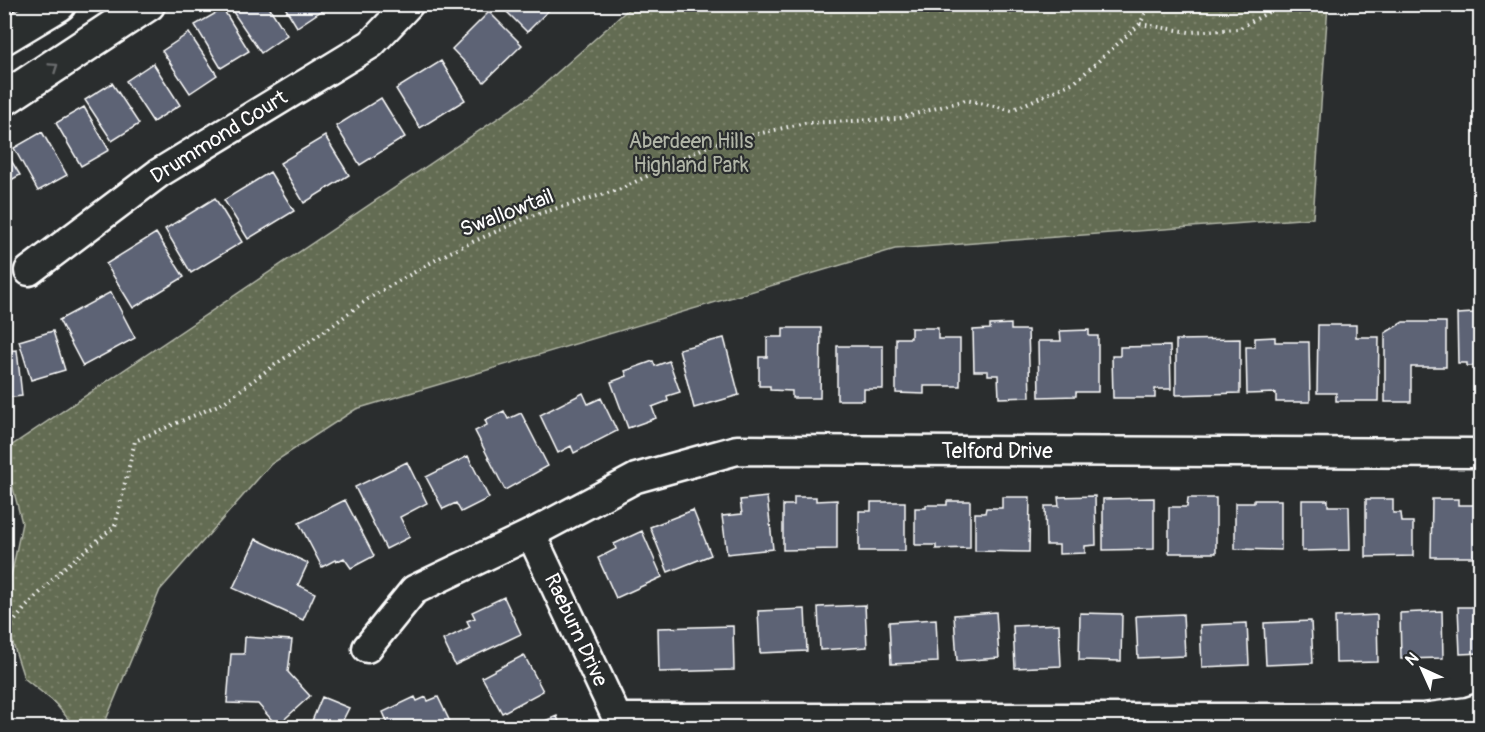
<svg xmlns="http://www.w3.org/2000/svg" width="1485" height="732" font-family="Pangolin,sans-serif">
	<defs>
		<pattern id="green-dots" width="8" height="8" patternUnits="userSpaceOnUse" patternTransform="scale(1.5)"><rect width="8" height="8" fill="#646c52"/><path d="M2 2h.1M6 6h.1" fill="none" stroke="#7b826c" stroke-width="1.8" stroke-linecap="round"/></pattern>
	</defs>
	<rect width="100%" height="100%" fill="#2a2d2e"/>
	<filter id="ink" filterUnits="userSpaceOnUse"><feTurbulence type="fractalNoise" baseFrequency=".0167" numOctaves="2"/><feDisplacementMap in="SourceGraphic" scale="12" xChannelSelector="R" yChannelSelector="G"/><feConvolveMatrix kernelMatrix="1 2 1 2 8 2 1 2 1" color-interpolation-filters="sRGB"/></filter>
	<g filter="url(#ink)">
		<path fill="url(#green-dots)" stroke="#b2b6a8" stroke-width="1.5" d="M633,5H1328L1313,218L895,249L356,409L271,464L160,590L103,727H75L54,702L24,678L5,619V600L13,567L22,523L5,457V450L531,96Z"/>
		<path fill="#5d6374" stroke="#fff" stroke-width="1.5" d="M244,4H267L287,35L261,53L233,12Z
			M283,4H321L324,9L297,27Z
			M499,4H555L527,32Z
			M223,9L249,51L221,68L195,25Z
			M489,12L522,45L484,82L452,49Z
			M189,33L217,75L190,93L162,51Z
			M441,61L465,100L420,128L396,89Z
			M153,63L180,105L153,122L126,81Z
			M112,83L139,124L112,141L85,100Z
			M381,98L405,137L360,165L336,126Z
			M84,107L109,150L81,166L56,123Z
			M42,132L67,175L38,191L14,148Z
			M325,136L349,175L304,203L280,163Z
			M4,149L20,175L4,184Z
			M270,172L294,211L248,239L224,200Z
			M215,198L242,242L191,273L165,229Z
			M156,233L184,277L133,308L106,264Z
			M111,292L135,338L83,366L59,320Z
			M1474,298H1480V368H1478V366H1467V363H1458L1457,314L1474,313Z
			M1403,322H1446V367H1411V402H1385V333Z
			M1011,324V330H1028L1030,397L999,398L998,375H988V371H974L973,330L990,329V325Z
			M1318,325H1356V337H1379L1378,401H1336V393H1317Z
			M783,328H821L820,398H792V391L770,390V386H759V357H767V337H783Z
			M911,328H938V339H960V386H924V394L896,393V338H911Z
			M1089,330V336H1098V392H1076V396L1039,397L1038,341H1061L1060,331Z
			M53,331L65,370L31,380L19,341Z
			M1275,337V342H1309L1310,402H1276V393L1247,394L1246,347H1255V338Z
			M724,338L739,395L694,408L679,349Z
			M1240,339V393L1176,395V340Z
			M837,346H883V389H864V400H837Z
			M1170,346L1171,389H1155V398H1113L1112,356H1120V347Z
			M17,350L22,396L4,398V351Z
			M653,361L655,366L669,361L680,392L667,396L668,401L652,407L656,418L628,428L611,382L627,376L625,371Z
			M583,393L588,404L601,398L617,431L574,453L571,446L558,453L540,415Z
			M504,411L508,419L521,413L548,466L505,490L475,431L487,425L485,420Z
			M468,456L489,498L461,512L456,503L443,509L426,477Z
			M407,462L427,503L400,517L410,537L386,549L355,487Z
			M1095,496L1096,545L1085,546V553L1059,554V545H1046L1045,506H1059L1058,497Z
			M767,497L773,549L727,554L722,516L742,514L740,500Z
			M794,497H816V501L837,500V549L783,550V505H794Z
			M1002,497H1030L1029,552L975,551V513H985L986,508H1002Z
			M1154,498V549L1103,550V499Z
			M1188,498H1216V553H1169V507H1187Z
			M1366,499H1393V513H1401L1402,522H1413V556L1366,557Z
			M1432,499H1458V505H1479L1478,557H1431Z
			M345,500L374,556L351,568L344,558L336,562L335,560L322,567L299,523Z
			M1254,500H1281V550L1235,549V503H1254Z
			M1302,500H1328V506H1349L1350,550L1302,551Z
			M947,501H970V548L936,549V545H915V508H926V505H947Z
			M871,502H905V551H859V511H871Z
			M693,510L711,555L668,572L650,527Z
			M642,531L662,577L616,598L598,558L616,549L614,544Z
			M256,539L308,563L298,585L315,593L303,620L233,588Z
			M504,597L521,634L455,665L443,640L470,627L467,621L475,618L472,612Z
			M865,605L867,647L820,650L818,607Z
			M1458,607H1480V653L1460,654Z
			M805,609L807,651L760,653L758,611Z
			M1442,611L1443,658L1401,659L1400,613Z
			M996,612L999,658L957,661L954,615Z
			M1080,613L1122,614L1121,661L1079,660Z
			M1183,614L1185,656L1138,658L1136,616Z
			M1377,615L1378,662L1336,663L1335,617Z
			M936,619L938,662L891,664L889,622Z
			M1311,621L1313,663L1266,665L1264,623Z
			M1247,623L1249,665L1202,667L1200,625Z
			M1059,624L1061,666L1015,668L1013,626Z
			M733,626L734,670L659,672L658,628Z
			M245,637L292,640L288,672L310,696L277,726L258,704L227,703L231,654H244Z
			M524,655L543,691L502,713L482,677Z
			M322,697L349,708L342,722L355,728H309Z
			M415,697L417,701L426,697L428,701L438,697L453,728H390L383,712Z
			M557,716L561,728H528Z"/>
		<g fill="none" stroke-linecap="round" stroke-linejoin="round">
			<g stroke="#fff" stroke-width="33">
				<path id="minor" d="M29,271L159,173L371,44L409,4
					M531,534L617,718L620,728
					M367,648L414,590L531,534L636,478L737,450L1480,453
					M617,718H1423L1468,712L1480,708"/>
			</g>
			<g stroke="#fff" stroke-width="38">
				<path id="major" d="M4,37L59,4
					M4,99L148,4"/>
			</g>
			<path stroke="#fff" stroke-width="4" stroke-dasharray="1.5 4.5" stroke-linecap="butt" d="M1140,24L1189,32L1238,29L1283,4
				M4,634L25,608L64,568L115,526L135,441L223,403L266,371L333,325L369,298L448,253L531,216L621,189L710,145L805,123L897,119L966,100L1012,110L1076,81L1140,24L1150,4"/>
			<use href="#minor" stroke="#2a2d2e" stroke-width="28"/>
			<use href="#major" stroke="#2a2d2e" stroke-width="33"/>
		</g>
		<defs><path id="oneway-chevron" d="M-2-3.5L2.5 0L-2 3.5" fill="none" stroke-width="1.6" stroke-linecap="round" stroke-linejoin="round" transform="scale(1.5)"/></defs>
		<use stroke="#6a6c6d" href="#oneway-chevron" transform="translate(54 67) rotate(-34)"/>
	</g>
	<g text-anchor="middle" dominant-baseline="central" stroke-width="4.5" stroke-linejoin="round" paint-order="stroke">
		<g font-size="21" fill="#fff" stroke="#2a2d2e">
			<text transform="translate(219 137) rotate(-32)">Drummond Court</text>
			<text transform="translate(507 213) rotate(-21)">Swallowtail</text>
			<text x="997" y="451">Telford Drive</text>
			<text transform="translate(576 630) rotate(65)">Raeburn Drive</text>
		</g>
		<g font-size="21" fill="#b2b6a8" stroke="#2a2d2e">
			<text x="691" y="141">Aberdeen Hills<tspan x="691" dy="24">Highland Park</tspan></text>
		</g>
	</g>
	<rect width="1485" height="732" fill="none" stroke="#2a2d2e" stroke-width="24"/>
	<rect x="12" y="12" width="1461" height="708" fill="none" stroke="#fff" stroke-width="2" filter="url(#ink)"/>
	<g transform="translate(1422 669) rotate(315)" stroke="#2a2d2e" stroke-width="4.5" paint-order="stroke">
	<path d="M0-4.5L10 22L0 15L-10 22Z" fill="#ffffff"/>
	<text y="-9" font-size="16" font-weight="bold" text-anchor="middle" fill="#ffffff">N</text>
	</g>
</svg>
